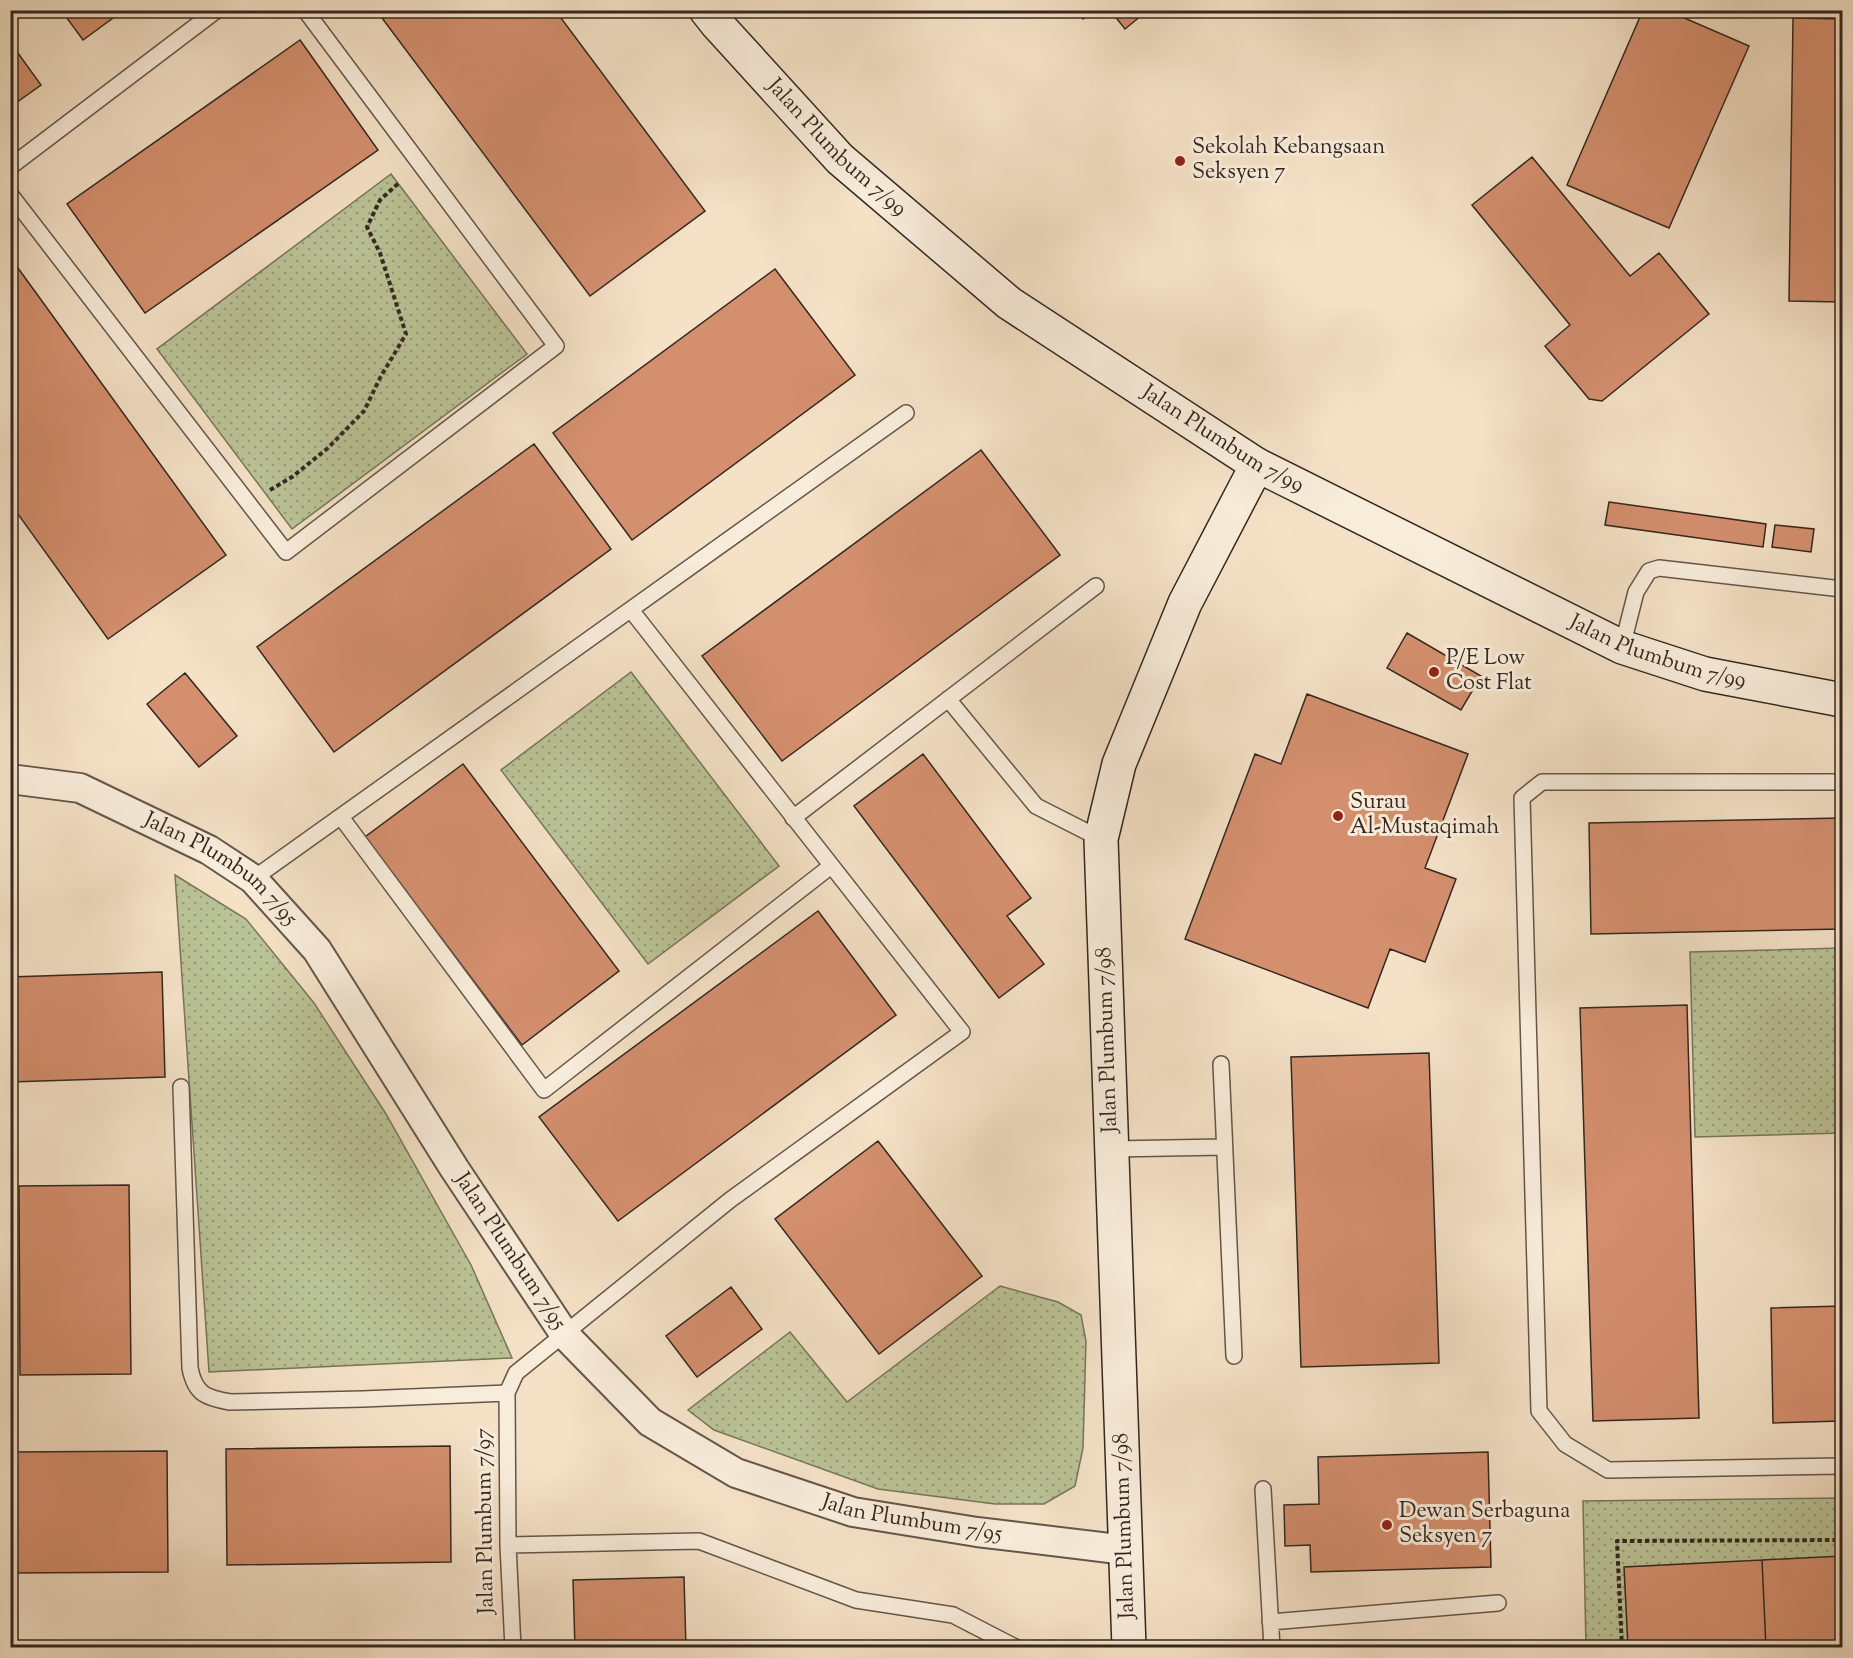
<svg xmlns="http://www.w3.org/2000/svg" width="1853" height="1658" font-family="'Sorts Mill Goudy',serif">
	<defs>
		<pattern id="park-dots" width="8" height="8" patternUnits="userSpaceOnUse" patternTransform="scale(1.5)"><rect width="8" height="8" fill="#bac396"/><path d="M2 2h.1M6 6h.1" fill="none" stroke="#989e7a" stroke-width="1.8" stroke-linecap="round"/></pattern>
	</defs>
	<rect width="100%" height="100%" fill="#f4e1c6"/>
	<filter id="stains"><feTurbulence type="fractalNoise" baseFrequency=".00333" numOctaves="4"/><feColorMatrix values="0 0 0 0 .2 0 0 0 0 .09 0 0 0 0 .02 0 0 0 .5 -.17"/></filter>
	<radialGradient id="worn" r=".72"><stop offset=".6" stop-color="#630" stop-opacity="0"/><stop offset="1" stop-color="#630" stop-opacity=".3"/></radialGradient>
	<path fill="url(#park-dots)" stroke="#77755b" stroke-width="1.5" d="M391,174L527,354L292,529L157,349Z
		M631,672L779,866L648,964L501,770Z
		M175,875L246,919L314,1003L386,1114L471,1265L512,1358L209,1372Z
		M1842,948V1133L1695,1137L1690,952Z
		M1000,1286L1058,1302L1081,1315L1086,1341L1083,1448L1075,1486L1044,1504H995L878,1489L714,1430L688,1410L790,1332L847,1402Z
		M1842,1498V1647H1586L1583,1501Z"/>
	<path fill="#d48f6e" stroke="#342720" stroke-width="1.5" d="M61,10H124L83,40Z
		M376,10H555L705,211L590,296Z
		M1076,10H1095L1083,19Z
		M1110,10H1148L1125,29Z
		M1643,10H1666L1749,46L1669,228L1567,185Z
		M1793,18L1842,19V302L1789,301Z
		M300,40L378,150L145,313L67,204Z
		M10,42L41,85L10,107Z
		M1532,157L1630,276L1659,253L1709,314L1602,401L1589,399L1545,346L1570,325L1472,205Z
		M10,257L226,555L108,639L10,503Z
		M775,269L855,375L632,540L553,433Z
		M534,444L611,549L334,752L257,647Z
		M981,450L1060,555L782,761L702,656Z
		M1609,502L1766,524L1763,547L1605,525Z
		M1775,525L1814,529L1811,552L1772,547Z
		M1407,633L1481,676L1461,710L1387,668Z
		M185,673L237,736L199,767L147,704Z
		M1307,694L1468,754L1425,868L1456,879L1425,962L1390,949L1368,1008L1185,939L1255,754L1281,764Z
		M923,754L1031,898L1007,916L1044,964L999,998L854,806Z
		M463,764L619,971L522,1045L365,837Z
		M1842,818V929L1591,934L1589,823Z
		M818,911L896,1015L618,1221L539,1117Z
		M162,972L165,1077L10,1082V977Z
		M1687,1005L1699,1418L1593,1421L1580,1008Z
		M1429,1053L1439,1363L1301,1367L1291,1057Z
		M878,1141L982,1276L879,1354L775,1219Z
		M129,1185L131,1374L20,1375L19,1186Z
		M731,1287L762,1329L697,1377L666,1336Z
		M1842,1306V1421L1773,1423L1771,1308Z
		M450,1446L451,1562L227,1565L226,1449Z
		M167,1451L168,1572L10,1573V1452Z
		M1488,1452L1491,1567L1311,1572L1310,1545L1285,1546L1284,1505L1319,1504L1318,1457Z
		M1842,1556V1648H1766L1762,1560Z
		M1762,1560L1766,1648H1628L1624,1567Z
		M684,1577L686,1648H575L573,1580Z"/>
	<g fill="none" stroke-linecap="round" stroke-linejoin="round">
		<g stroke="#64564a" stroke-width="18">
			<path id="lane" d="M10,167L217,10
				M10,194L286,552L556,346L305,10
				M1622,647L1636,592L1649,571L1659,568L1842,589
				M948,699L1036,806L1101,839
				M1842,782H1542L1522,798L1539,1411L1565,1444L1608,1470L1842,1466
				M341,817L544,1090L831,866
				M793,818L1096,586
				M253,879L906,413
				M1221,1064L1234,1356
				M181,1087L190,1368C195,1394 206,1398 230,1402L363,1399L507,1393
				M1112,1149L1224,1147
				M1263,1489L1272,1648
				M508,1545L699,1541L856,1600L953,1615L1017,1648
				M1270,1622L1498,1603
				M513,1648L508,1545L507,1393L516,1373L730,1200L962,1032L631,610"/>
		</g>
		<g stroke="#64564a" stroke-width="32">
			<g id="street">
				<path id="s1" d="M10,779L80,788L209,850L253,879L317,950L454,1168L565,1335L650,1422L736,1473L853,1512L977,1532L1126,1550"/>
			</g>
		</g>
		<g stroke="#342720" stroke-width="36">
			<g id="secondary">
				<path id="s2" d="M706,10L717,24L840,159L1009,303L1257,465L1622,647L1705,674L1842,700"/>
				<path d="M1129,1648L1101,839L1119,764L1185,603L1257,465"/>
			</g>
		</g>
		<path stroke="#342720" stroke-width="4" stroke-dasharray="4.5 3" stroke-linecap="butt" d="M270,490L292,477L328,448L364,411L380,378L406,334L380,253L367,227L380,200L400,182
			M1622,1648L1617,1541L1842,1540"/>
		<use href="#lane" stroke="#f8ecda" stroke-width="15"/>
		<use href="#street" stroke="#f8ecda" stroke-width="28"/>
		<use href="#secondary" stroke="#f8ecda" stroke-width="33"/>
	</g>
	<g fill="#8f2418" stroke="#f8ecda" stroke-width="2">
		<circle cx="1180" cy="161" r="6"/>
		<circle cx="1434" cy="672" r="6"/>
		<circle cx="1338" cy="816" r="6"/>
		<circle cx="1387" cy="1525" r="6"/>
	</g>
	<g text-anchor="middle" dominant-baseline="central" stroke-width="6" stroke-linejoin="round" paint-order="stroke">
		<g font-size="22" fill="#342720" stroke="#f8ecda">
			<text stroke="none"><textPath href="#s2" startOffset="190">Jalan Plumbum 7/99</textPath></text>
			<text stroke="none"><textPath href="#s2" startOffset="676">Jalan Plumbum 7/99</textPath></text>
			<text stroke="none"><textPath href="#s2" startOffset="1162">Jalan Plumbum 7/99</textPath></text>
			<text stroke="none"><textPath href="#s1" startOffset="234">Jalan Plumbum 7/95</textPath></text>
			<text transform="translate(1108 1040) rotate(-92)">Jalan Plumbum 7/98</text>
			<text stroke="none"><textPath href="#s1" startOffset="720">Jalan Plumbum 7/95</textPath></text>
			<text stroke="none"><textPath href="#s1" startOffset="1224">Jalan Plumbum 7/95</textPath></text>
			<text transform="translate(486 1521) rotate(-91)">Jalan Plumbum 7/97</text>
			<text transform="translate(1125 1526) rotate(-92)">Jalan Plumbum 7/98</text>
		</g>
		<g font-size="22" fill="#342720" stroke="#f8ecda" text-anchor="start">
			<text x="1192" y="148">Sekolah Kebangsaan<tspan x="1192" dy="25">Seksyen 7</tspan></text>
			<text x="1446" y="659">P/E Low<tspan x="1446" dy="25">Cost Flat</tspan></text>
			<text x="1350" y="803">Surau<tspan x="1350" dy="25">Al-Mustaqimah</tspan></text>
			<text x="1399" y="1512">Dewan Serbaguna<tspan x="1399" dy="25">Seksyen 7</tspan></text>
		</g>
	</g>
	<rect width="1853" height="1658" fill="none" stroke="#f4e1c6" stroke-width="36"/>
	<rect x="12" y="12" width="1829" height="1634" fill="none" stroke="#342720" stroke-width="3"/>
	<rect x="18" y="18" width="1817" height="1622" fill="none" stroke="#342720" stroke-width="1.5"/>
	<rect width="100%" height="100%" filter="url(#stains)"/>
	<rect width="100%" height="100%" fill="url(#worn)"/>
</svg>
